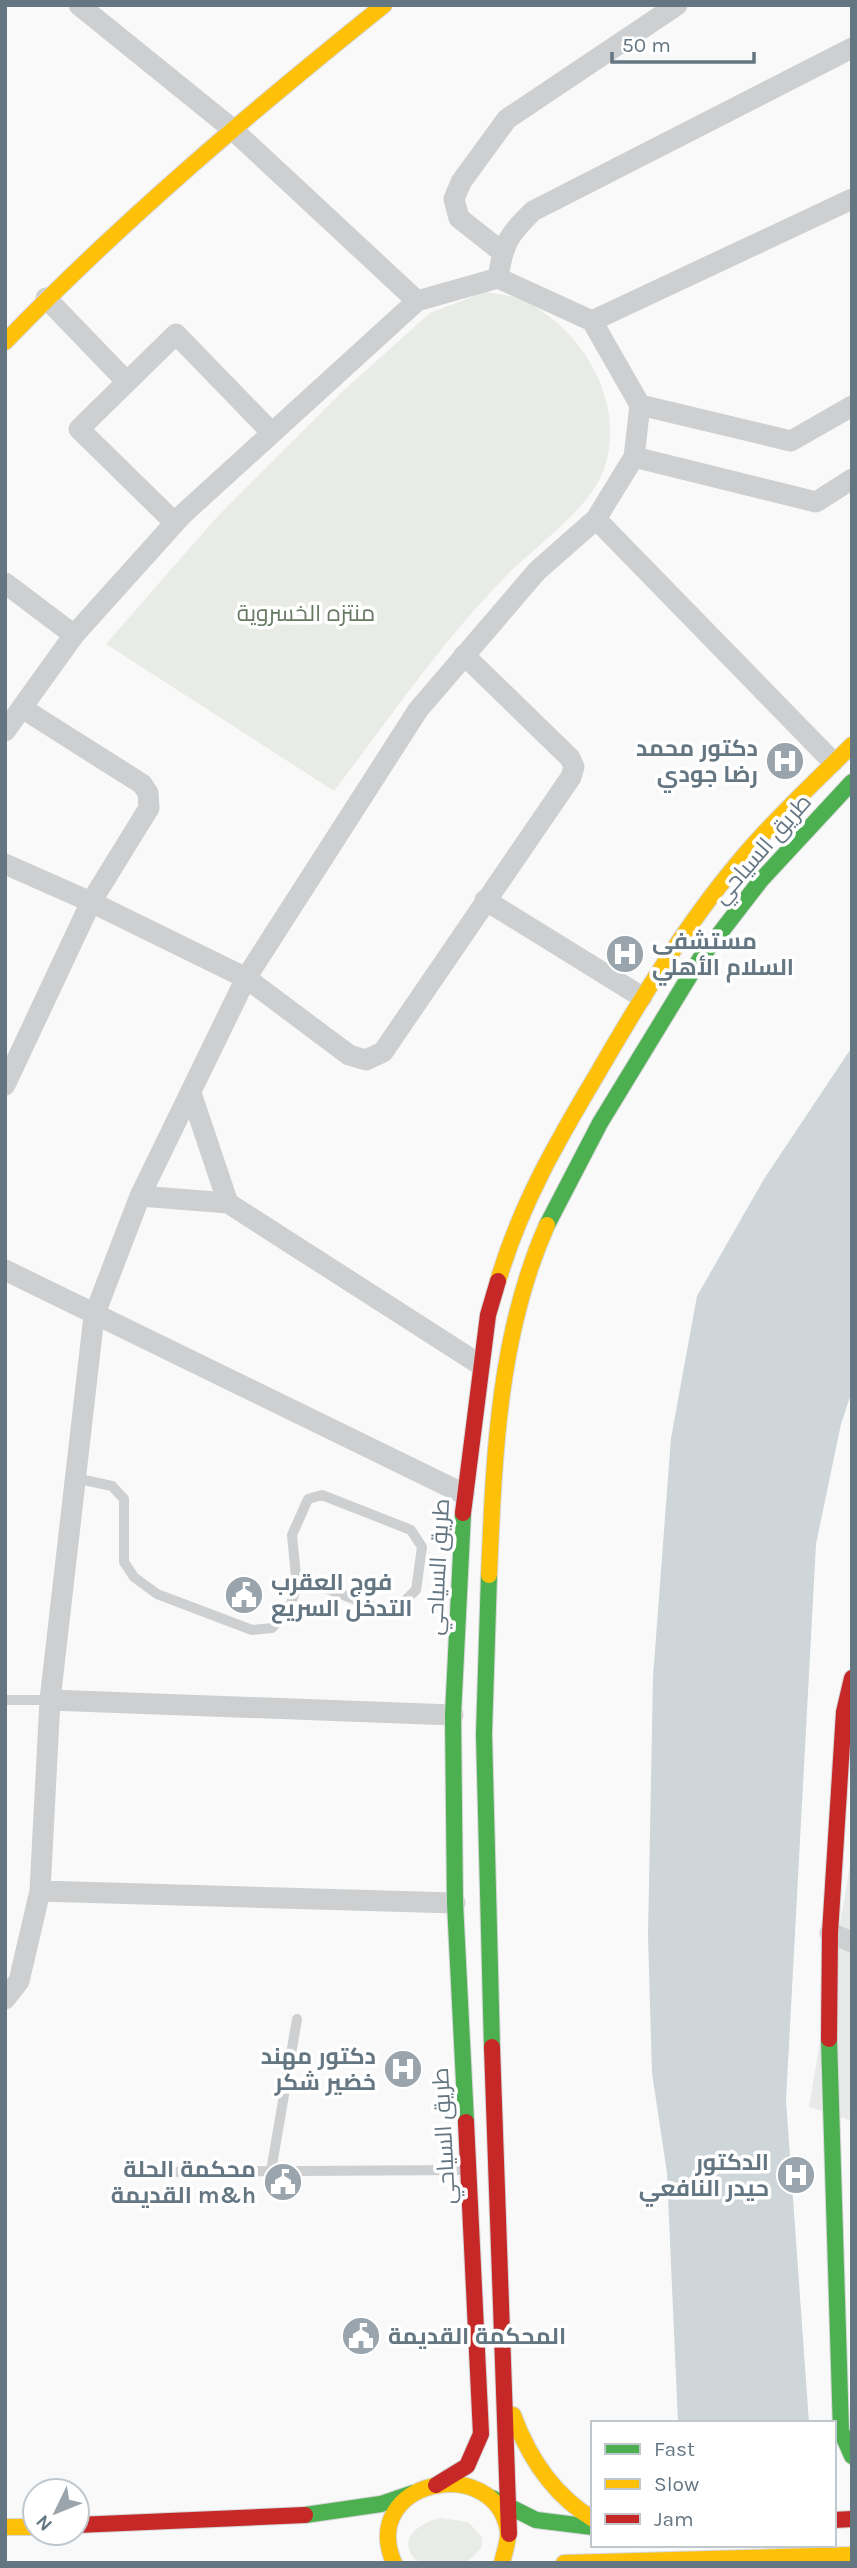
<svg xmlns="http://www.w3.org/2000/svg" width="857" height="2568" font-family="Karla,Cairo,sans-serif">
	<rect width="100%" height="100%" fill="#f9f9f9"/>
	<path fill="#e8e9e9" d="M852,1853V2121L809,2107Z"/>
	<path fill="#e8ebe6" d="M485,292C497,294 511,295 522,300C581,327 626,400 605,466C592,509 533,547 503,579C440,644 389,719 334,791L106,644L216,518L344,390L430,313Z
		M441,2518L468,2522L482,2537V2546C478,2552 473,2558 466,2561C456,2566 422,2567 414,2558C396,2537 424,2521 441,2518Z"/>
	<path fill="#ced6d9" d="M852,1047V1391L841,1424L816,1544L786,2100L809,2423H678L667,2173L652,2073L648,1936L653,1677L671,1438L697,1296L764,1179Z"/>
	<g fill="none" stroke-linecap="round" stroke-linejoin="round">
		<g stroke="#d5d6d7" stroke-width="18">
			<path id="fast" d="M547,1225L600,1123L700,959L761,880L852,782
				M463,1513L453,1715L455,1903L466,2122
				M489,1575L484,1734L492,2047
				M829,2039L841,2431L852,2456
				M492,2498L536,2520L593,2527
				M305,2515L381,2504L413,2493"/>
		</g>
		<g stroke="#d5d6d7" stroke-width="18">
			<path id="slow" d="M5,342C123,220 252,111 384,5
				M498,1281C521,1203 558,1140 599,1071C643,995 690,918 748,851C780,814 817,780 852,745
				M489,1575C494,1458 498,1335 547,1225
				M513,2415C529,2458 553,2495 593,2519
				M5,2527H35
				M394,2563C358,2480 495,2452 508,2531C509,2541 504,2553 502,2563
				M564,2563L852,2555"/>
		</g>
		<g stroke="#d5d6d7" stroke-width="18">
			<path id="jam" d="M463,1513L488,1315L498,1281
				M829,2039L830,1933L844,1712L852,1678
				M492,2047L509,2534
				M436,2485L467,2466L481,2434L466,2122
				M834,2520L852,2519
				M77,2525L305,2515"/>
		</g>
		<path stroke="#cecfd0" stroke-width="10" d="M75,1478L112,1486L124,1499V1562L134,1577L157,1594L252,1630L272,1628L288,1611L297,1587L292,1535L308,1499L322,1495L411,1530L422,1547L416,1590L397,1608L380,1609L296,1577
			M5,1700H50
			M271,2171L297,2019
			M147,2172L465,2170"/>
		<path stroke="#cecfd0" stroke-width="21" d="M79,5L231,128L417,301
			M502,252L459,218L454,199L461,182L507,119L677,5
			M498,278C503,244 508,235 533,211L852,48
			M46,298L127,382
			M592,321L852,199
			M640,405L791,441L852,406
			M634,457L816,502L852,479
			M596,519L833,762
			M175,523L79,429L176,334L272,433
			M5,583L74,635
			M5,731L74,635L182,515L417,301L498,278L592,321L640,405L634,457L596,519L537,571L418,710L246,978L140,1196L94,1316L50,1700L40,1891L19,1981L5,1999
			M5,864L91,902L246,978L349,1055L366,1060L383,1052L571,777L574,767L570,758L464,655
			M485,900L642,997
			M5,1085L91,902L149,808L148,793L142,784L22,708
			M191,1093L228,1203
			M140,1196L228,1203L479,1364
			M5,1270L464,1494
			M50,1700L453,1715
			M40,1891L455,1903
			M830,1933L852,1942"/>
		<use href="#fast" stroke="#4caf50" stroke-width="16"/>
		<use href="#slow" stroke="#ffc107" stroke-width="16"/>
		<use href="#jam" stroke="#c62828" stroke-width="16"/>
	</g>
	<defs>
		<g id="hospital-disc" transform="scale(2.0125)"><circle r="9.5" fill="#99a4ac" stroke="#fff"/><path d="M-5-5h3v3.5h4V-5h3V5h-3V1.5h-4V5h-3Z" fill="#fff"/></g>
		<g id="civic-disc" transform="scale(2.0125)"><circle r="9.5" fill="#99a4ac" stroke="#fff"/><path d="M-.6-6.5H3V-4.5H.6V-3L4-1V1h2V6H-6V1h2V-1L-.6-3ZM-1.2 2.5V6h2.4V2.5Z" fill="#fff"/></g>
	</defs>
	<g fill-rule="evenodd">
		<use href="#hospital-disc" x="785" y="761"/>
		<use href="#hospital-disc" x="625" y="954"/>
		<use href="#civic-disc" x="244" y="1595"/>
		<use href="#hospital-disc" x="403" y="2069"/>
		<use href="#hospital-disc" x="796" y="2175"/>
		<use href="#civic-disc" x="283" y="2182"/>
		<use href="#civic-disc" x="361" y="2336"/>
	</g>
	<g text-anchor="middle" dominant-baseline="central" stroke-width="7" stroke-linejoin="round" paint-order="stroke">
		<g font-size="23" fill="#687a64" stroke="#fff">
			<text x="306" y="613">منتزه الخسروية</text>
		</g>
		<g font-size="23" font-weight="bold" fill="#657683" stroke="#fff" text-anchor="end">
			<text x="758" y="748">دكتور محمد<tspan x="758" dy="26">رضا جودي</tspan></text>
			<text x="652" y="941" text-anchor="start">مستشفى<tspan x="652" dy="26">السلام الأهلي</tspan></text>
			<text x="271" y="1582" text-anchor="start">فوج العقرب<tspan x="271" dy="26">التدخل السريع</tspan></text>
			<text x="376" y="2056">دكتور مهند<tspan x="376" dy="26">خضير شكر</tspan></text>
			<text x="769" y="2162">الدكتور<tspan x="769" dy="26">حيدر النافعي</tspan></text>
			<text x="256" y="2169">محكمة الحلة<tspan x="256" dy="26">القديمة m&amp;h</tspan></text>
			<text x="388" y="2336" text-anchor="start">المحكمة القديمة</text>
		</g>
		<g font-size="23" fill="#657683" stroke="#fff">
			<text transform="translate(762 849) rotate(-49)">طريق السياحي</text>
			<text transform="translate(438 1567) rotate(-87)">طريق السياحي</text>
			<text transform="translate(444 2136) rotate(-93)">طريق السياحي</text>
		</g>
	</g>
	<rect width="857" height="2568" fill="none" stroke="#657683" stroke-width="14"/>
	<rect x="591" y="2421" width="245" height="126" fill="#ffffff" stroke="#c1c8cd" stroke-width="2"/>
	<rect x="605" y="2444" width="35" height="10" fill="#4caf50" stroke="#c1c8cd" stroke-width="2"/>
	<text x="654" y="2456" font-size="21" fill="#657683">Fast</text>
	<rect x="605" y="2479" width="35" height="10" fill="#ffc107" stroke="#c1c8cd" stroke-width="2"/>
	<text x="654" y="2491" font-size="21" fill="#657683">Slow</text>
	<rect x="605" y="2514" width="35" height="10" fill="#c62828" stroke="#c1c8cd" stroke-width="2"/>
	<text x="654" y="2526" font-size="21" fill="#657683">Jam</text>
	<g transform="translate(56 2512) rotate(227)"><circle r="33" fill="#ffffff" stroke="#c1c8cd" stroke-width="2"/>
	<path d="M0-5L12 26L0 18L-12 26Z" fill="#99a4ac"/>
	<text y="-10" font-size="19" font-weight="bold" text-anchor="middle" fill="#657683">N</text>
	</g>
	<path d="M612 52v10h142v-10" fill="none" stroke="#657683" stroke-width="3.5"/>
	<text x="622" y="52" font-size="21" fill="#657683" stroke="#ffffff" stroke-width="5" paint-order="stroke">50 m</text>
</svg>
